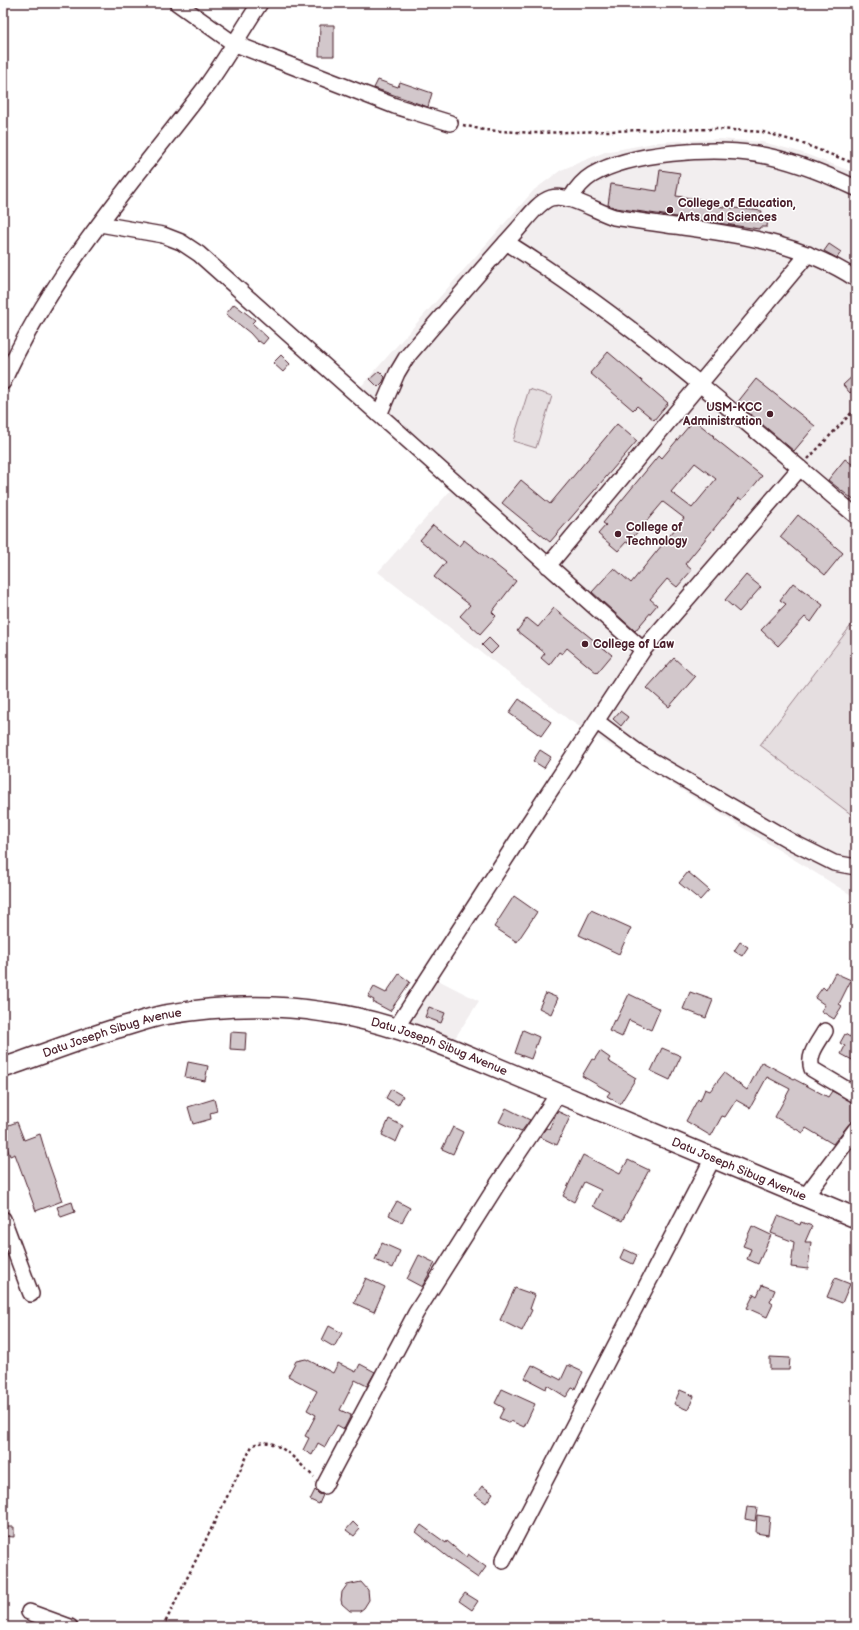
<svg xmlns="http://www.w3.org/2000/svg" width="859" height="1630" font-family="'Balsamiq Sans',sans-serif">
	<rect width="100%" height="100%" fill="#fff"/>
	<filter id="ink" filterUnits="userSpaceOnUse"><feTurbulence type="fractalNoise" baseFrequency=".025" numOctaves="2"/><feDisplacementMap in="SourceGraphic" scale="8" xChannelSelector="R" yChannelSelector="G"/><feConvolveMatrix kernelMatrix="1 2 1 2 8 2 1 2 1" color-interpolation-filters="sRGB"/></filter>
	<g filter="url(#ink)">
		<path fill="#f2eeef" d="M719,139L762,142L797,151L856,173V898L569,720L378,572L450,491L350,399L534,190L561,170L605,152L659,142Z
			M436,979L479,1001L455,1038L410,1021Z"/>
		<path fill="#e5dee0" stroke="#987e86" d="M529,389L552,396L536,448L513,441Z
			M856,619V818L760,745Z"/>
		<path fill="#d2c7cb" stroke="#4a1f2b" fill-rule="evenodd" d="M320,25H334V56H319Z
			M378,80L398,87L400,82L432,93L428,107L374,88Z
			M660,170L680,173L676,196L715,201V206L762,211L761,215L768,216L767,227H760L759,229L738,226L616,208L608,205L611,184L657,191Z
			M829,244L841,252L837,258L824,251Z
			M234,304L255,320L252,323L268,338L263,344L259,341L258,342L250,333L226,314Z
			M608,352L668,403L654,420L637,406L633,410L590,373Z
			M281,355L290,364L283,372L273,363Z
			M379,371L385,377L383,382L378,387L370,379Z
			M856,373V388L850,393L843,385Z
			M756,379L815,426L794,451L737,403Z
			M694,420L714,436L713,437L762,476L742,500L739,498L685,564L692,570L677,587L667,579L650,599L657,605L635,631L592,592L614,568L631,583L684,518L663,502L628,543L626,542L618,551L598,534L606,525L603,523L659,455L662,458ZM695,463L716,479L692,508L671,492Z
			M617,424L637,441L550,542L502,503L521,480L550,504Z
			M845,459L856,467V502L828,480Z
			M798,515L843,553L825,575L780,537Z
			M433,525L459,546L464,540L516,581L492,612L496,616L480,634L460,616L470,605L434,577L446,562L420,540Z
			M746,575L761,587L739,612L725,600Z
			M793,583L823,605L811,622L805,617L778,646L761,630L786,604L780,600Z
			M554,608L612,655L597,673L567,648L562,654L559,652L549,665L541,658L545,653L517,631L527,618L538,627Z
			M489,638L498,647L491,654L482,645Z
			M674,658L695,677L669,707L647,688Z
			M519,699L551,722L541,736L509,713Z
			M620,711L628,717L621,726L613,719Z
			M540,750L551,757L544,768L533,761Z
			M688,872L709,890L700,900L679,883Z
			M514,896L537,912L517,942L494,927Z
			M591,910L631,928L619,954L579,935Z
			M740,942L748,947L742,956L734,951Z
			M835,973L851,980L839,1004L842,1006L834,1019L821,1011L825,1005L815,998L823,987L826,990Z
			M399,974L410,982L390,1011L373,1002L374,1000L368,997L374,987L386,993Z
			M690,992L713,1000L706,1018L683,1009Z
			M546,993L558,998L551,1014L539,1008Z
			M629,994L660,1009L651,1030L629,1020L622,1037L609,1031L614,1020L616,1021Z
			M429,1007L445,1013L441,1023L425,1017Z
			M856,1025V1062L841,1054L845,1046L840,1043L845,1034L850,1037Z
			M523,1030L539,1037L531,1059L515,1053Z
			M231,1032L246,1033L245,1050L230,1049Z
			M662,1048L681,1056L670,1080L651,1071Z
			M600,1051L610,1058L608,1061L636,1078L620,1104L607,1096L610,1092L582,1076L592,1059L594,1060Z
			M188,1062L208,1066L205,1081L185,1077Z
			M762,1062L828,1097L832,1091L856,1104L855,1120L849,1124L833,1144L806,1128L803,1133L775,1117L790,1089L767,1077L750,1108L736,1100L725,1117L722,1116L711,1136L686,1121L698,1099L700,1101L705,1089L710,1091L724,1073L747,1090Z
			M391,1089L403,1096L398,1105L386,1098Z
			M214,1099L217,1111L210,1113L211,1119L193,1124L188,1107Z
			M506,1108L530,1120L521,1132L499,1122Z
			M557,1111L570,1117L557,1145L540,1137L546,1128L549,1129Z
			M389,1119L403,1126L396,1142L382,1135Z
			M17,1122L24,1140L40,1134L48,1161L62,1201L36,1211L15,1154L10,1156L3,1136V1127Z
			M453,1127L463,1132L453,1154L442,1149Z
			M583,1155L620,1174L628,1160L649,1170L622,1221L593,1206L601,1190L584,1182L574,1202L563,1196Z
			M397,1201L410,1208L402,1222L389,1215Z
			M72,1202L75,1212L61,1217L57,1207Z
			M778,1216L800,1225L801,1222L812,1226L805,1242H811L808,1269L791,1267L794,1242L771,1233Z
			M752,1226L771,1235L758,1264L747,1259L751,1249L743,1246Z
			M382,1243L400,1251L393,1268L375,1260Z
			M624,1249L637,1255L633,1264L620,1258Z
			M419,1255L435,1263L422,1287L407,1279Z
			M366,1278L385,1287L374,1312L354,1303Z
			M835,1278L850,1284L842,1303L827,1297Z
			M762,1285L775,1290L770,1302L773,1304L767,1317L747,1308L754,1294L757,1296Z
			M515,1288L535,1295L530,1309L532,1310L522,1331L500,1320Z
			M329,1326L342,1333L334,1347L322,1340Z
			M770,1357L790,1358L789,1370H770Z
			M306,1359L333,1373L338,1363L356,1372L360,1364L375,1372L367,1386L355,1380L340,1410L351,1415L344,1429L337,1425L325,1447L318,1443L312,1455L303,1450L309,1438L305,1436L316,1415L307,1410L317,1391L288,1376L296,1361Z
			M532,1365L561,1380L568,1365L583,1372L575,1389L572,1388L566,1397L547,1385L546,1389L525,1378Z
			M502,1389L535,1404L524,1427L511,1421L510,1423L499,1418L504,1408L495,1403Z
			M680,1390L694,1396L688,1410L674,1404Z
			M482,1486L493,1493L486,1503L475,1495Z
			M315,1490L319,1494L323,1495L319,1504L310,1500Z
			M747,1507L757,1508L755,1521L745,1519Z
			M757,1515L770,1517L768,1535L756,1533Z
			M353,1522L360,1529L354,1536L346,1530Z
			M421,1525L446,1543L447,1541L466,1557L468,1554L486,1567L478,1578L449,1558L416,1532Z
			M3,1527H14V1537L3,1536Z
			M361,1582L368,1590L369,1600L364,1608L360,1611H350L342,1604L341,1600L342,1592L347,1585Z
			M465,1593L478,1601L472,1610L459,1601Z"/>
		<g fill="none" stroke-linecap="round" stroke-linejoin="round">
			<g stroke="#4a1f2b" stroke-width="18">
				<path id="minor" d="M177,3L233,43L395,106L450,123
					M570,199C576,189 582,181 592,175C631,152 712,147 756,154C788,159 826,174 856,188
					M100,224L163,235L181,242L199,254L643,650
					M506,242C632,321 743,420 856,516
					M3,382C52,272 135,180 207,85C226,59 242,30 260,3
					M379,415L397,373L406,358C443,315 480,271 518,229C527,219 538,202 551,198C568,193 597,212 614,217C640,221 665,225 690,228C749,236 806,246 856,279
					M548,566L808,254
					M596,721L639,753L794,843L834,863L856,867
					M396,1028L517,841L643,650L800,468
					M825,1031C818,1043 807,1055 812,1069L856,1095
					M805,1197L856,1129
					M3,1219L31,1294
					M324,1486L416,1313L497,1185L558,1094
					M503,1561L713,1158
					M29,1612L70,1627"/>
			</g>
			<g stroke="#4a1f2b" stroke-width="22">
				<g id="major">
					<path id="s1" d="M3,1068C41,1055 79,1040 118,1028C133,1024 149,1018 164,1015C216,1006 273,1004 324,1012C370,1018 413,1033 455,1050L856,1218"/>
				</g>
			</g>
			<path stroke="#4a1f2b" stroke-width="2.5" stroke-dasharray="3 3" stroke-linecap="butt" d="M463,125L484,130L533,133L647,130L718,129L763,132L798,142L856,164
				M808,459L856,408
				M163,1627L252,1446C275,1432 298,1463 314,1477"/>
			<use href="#minor" stroke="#fff" stroke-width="15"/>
			<use href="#major" stroke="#fff" stroke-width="19"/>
		</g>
	</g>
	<g fill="#4a1f2b" stroke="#fff" stroke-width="1.5">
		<circle cx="670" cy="210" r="4"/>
		<circle cx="770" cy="414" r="4"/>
		<circle cx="618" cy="534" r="4"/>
		<circle cx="585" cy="644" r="4"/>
	</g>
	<g text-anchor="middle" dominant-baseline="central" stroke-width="3" stroke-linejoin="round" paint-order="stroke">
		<g font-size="12" font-weight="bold" fill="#4a1f2b" stroke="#fff" text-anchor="start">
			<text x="678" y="203">College of Education,<tspan x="678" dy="14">Arts and Sciences</tspan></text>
			<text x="762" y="407" text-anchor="end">USM-KCC<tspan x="762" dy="14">Administration</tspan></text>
			<text x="626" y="527">College of<tspan x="626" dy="14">Technology</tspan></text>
			<text x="593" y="644">College of Law</text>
		</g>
		<g font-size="12" fill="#4a1f2b" stroke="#fff">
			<text stroke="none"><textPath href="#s1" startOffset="115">Datu Joseph Sibug Avenue</textPath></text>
			<text stroke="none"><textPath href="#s1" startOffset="451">Datu Joseph Sibug Avenue</textPath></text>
			<text stroke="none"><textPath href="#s1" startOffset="775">Datu Joseph Sibug Avenue</textPath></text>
		</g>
	</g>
	<rect width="859" height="1630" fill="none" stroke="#fff" stroke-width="16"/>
	<rect x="8" y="8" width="843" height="1614" fill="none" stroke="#4a1f2b" stroke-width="1.5" filter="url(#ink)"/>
</svg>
